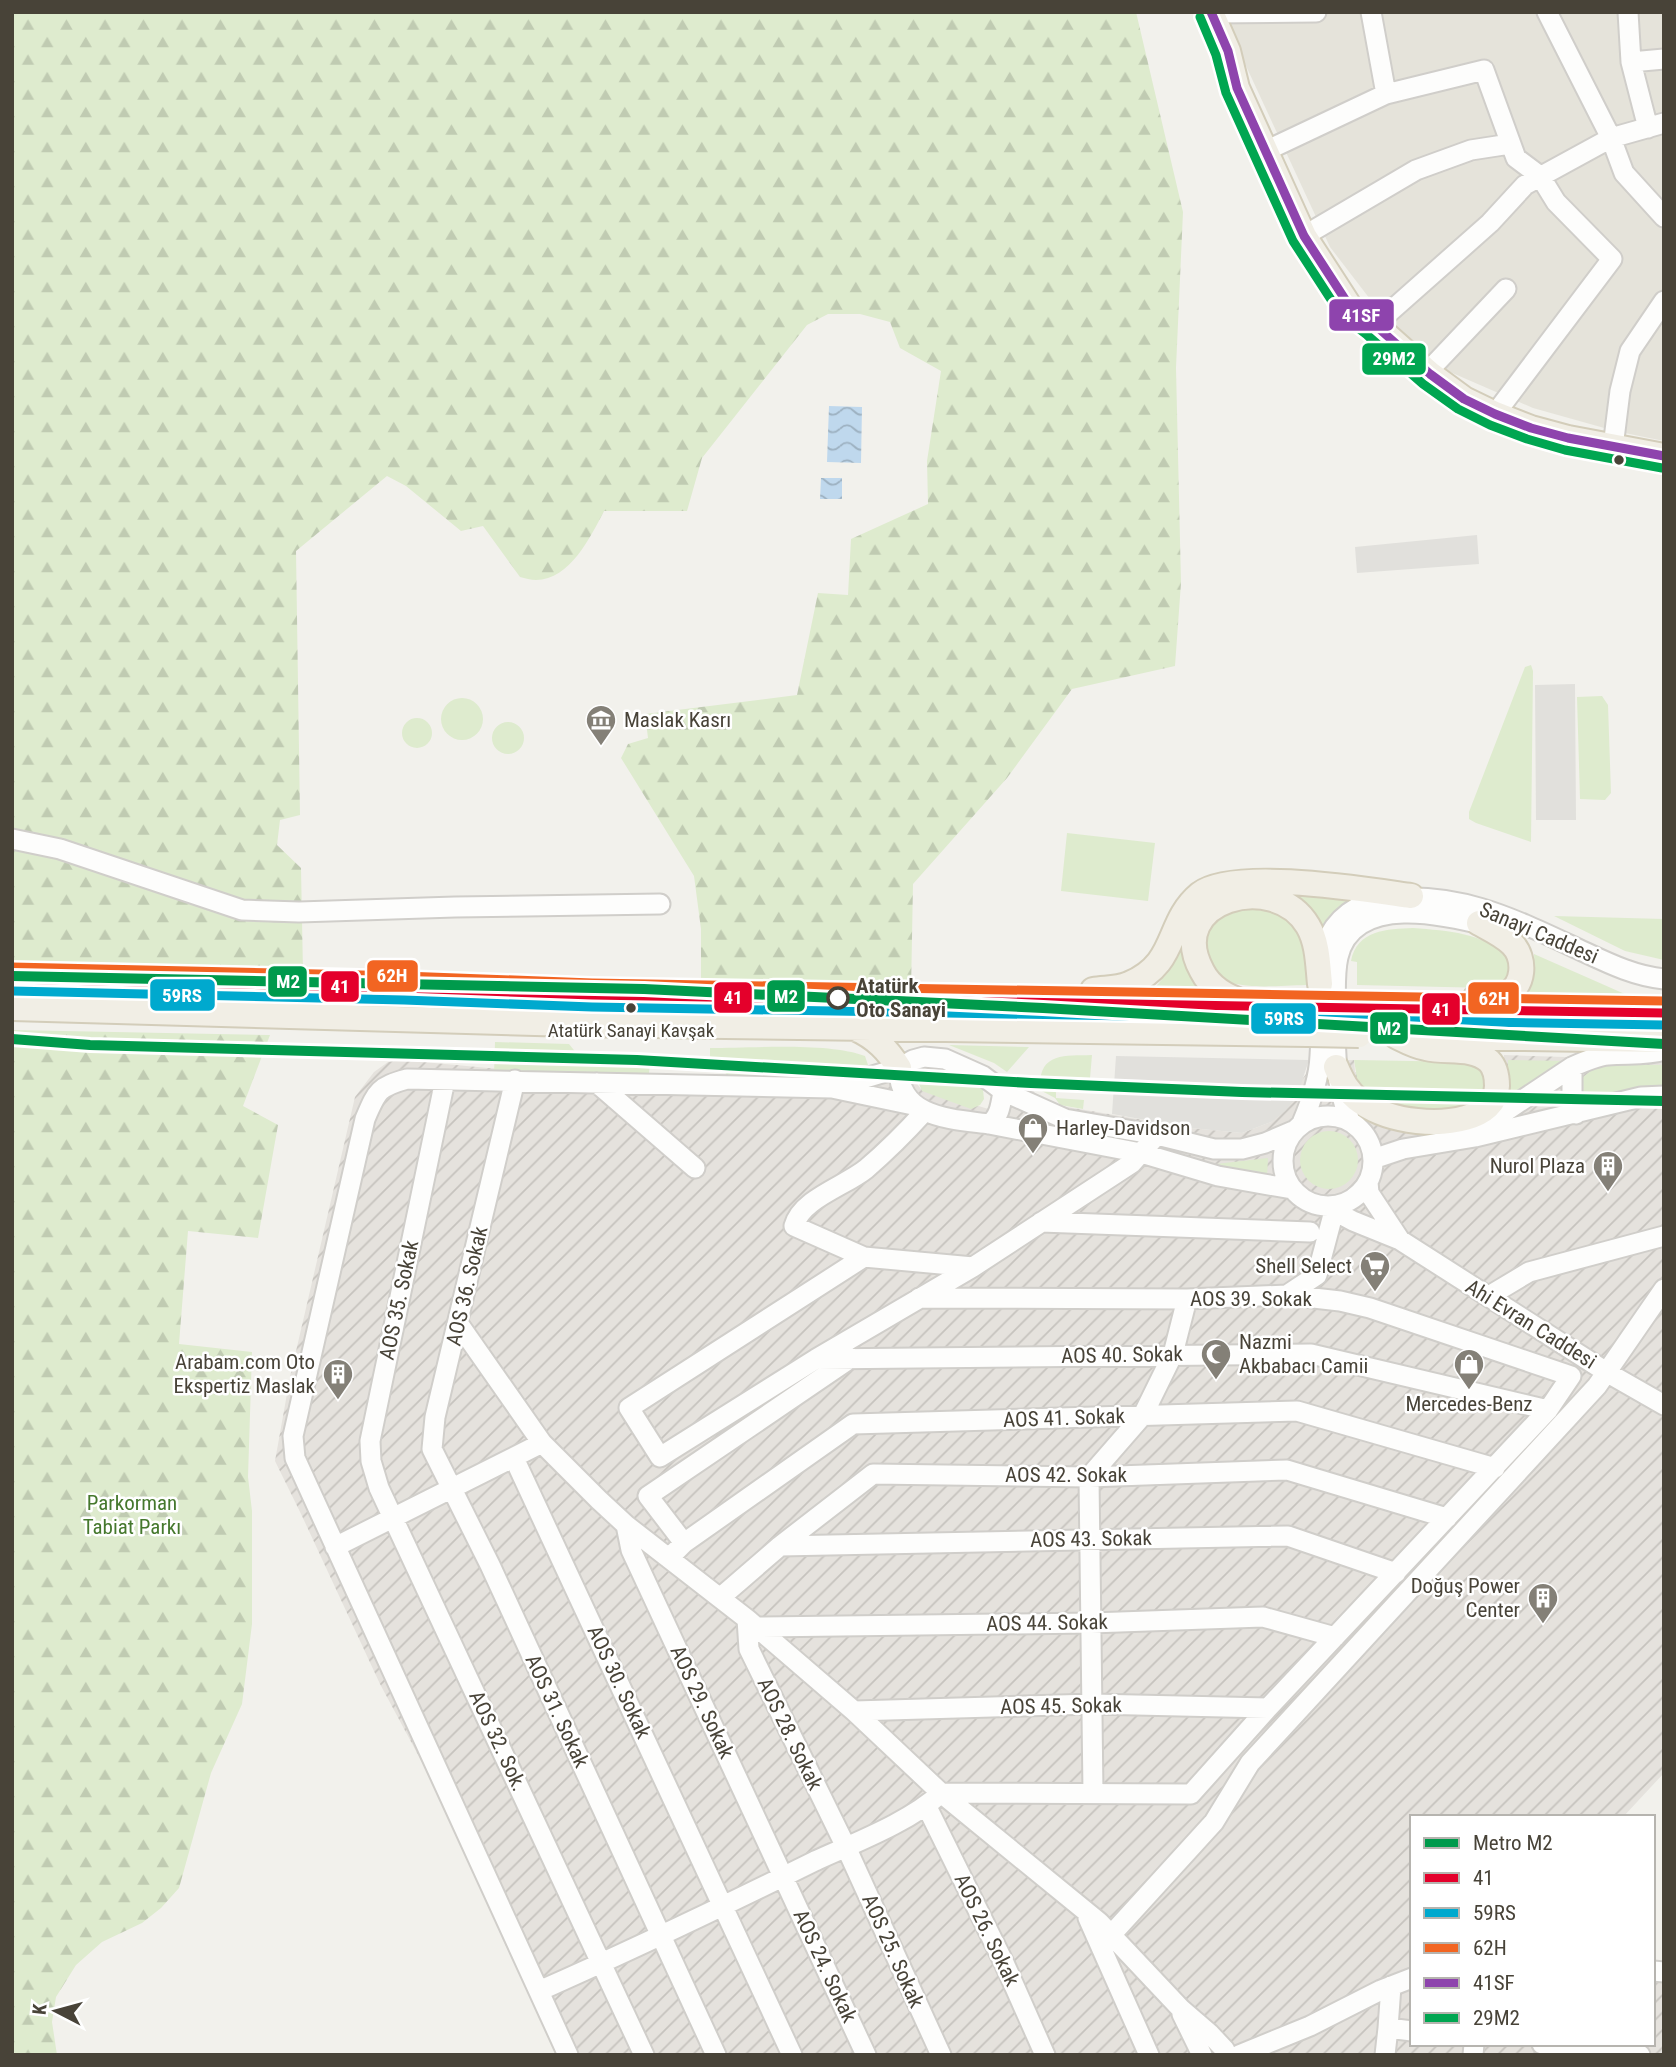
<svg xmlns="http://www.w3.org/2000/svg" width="1676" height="2067" font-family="'Roboto Condensed',sans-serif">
	<defs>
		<pattern id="industrial-furrows" width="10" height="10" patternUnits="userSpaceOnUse" patternTransform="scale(1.75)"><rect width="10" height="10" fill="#e5e2dd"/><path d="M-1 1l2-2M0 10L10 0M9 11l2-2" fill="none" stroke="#c6c3be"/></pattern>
		<pattern id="forest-firs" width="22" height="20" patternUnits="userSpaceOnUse" patternTransform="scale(1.75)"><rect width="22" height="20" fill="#deebce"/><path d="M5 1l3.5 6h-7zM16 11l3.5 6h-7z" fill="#c0cbb2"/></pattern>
		<pattern id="water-waves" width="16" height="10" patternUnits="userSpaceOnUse" patternTransform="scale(1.75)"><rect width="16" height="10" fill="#bfd8ed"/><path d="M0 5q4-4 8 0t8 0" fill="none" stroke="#9db1c1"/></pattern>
	</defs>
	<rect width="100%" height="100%" fill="#f2f1ec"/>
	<path fill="#e5e3da" d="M1221,12H1664V441L1615,431L1533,408L1434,365L1403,342L1330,247Z"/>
	<path fill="url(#industrial-furrows)" d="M1504,1055L1664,1060V1773L1623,1817H1412V2044H1653V1966L1664,1968V2055H559L503,1940L465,1848L424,1766L380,1684L302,1516L275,1461L290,1377L355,1097L374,1072L388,1062L402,1060L488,1068L603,1074H837L865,1069L912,1077L921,1089L1002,1113L1008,1101H1014L1030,1081L1033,1090L1039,1100L1050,1104L1191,1128L1242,1133L1271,1122L1306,1074L1309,1060H1354L1355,1072L1504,1086Z"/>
	<path fill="#deebce" d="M1531,665L1533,671L1531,842L1476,823L1469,819V812L1525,667Z
		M1602,696L1608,705L1611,793L1605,800L1580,799L1577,697Z
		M441 719a21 21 0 1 1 42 0a21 21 0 1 1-42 0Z
		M402 733a15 15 0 1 1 30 0a15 15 0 1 1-30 0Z
		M492 738a16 16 0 1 1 32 0a16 16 0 1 1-32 0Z
		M1067,833L1155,843L1148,901L1061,891Z
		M1293,895L1358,898L1327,919L1321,931C1315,914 1307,906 1293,895Z
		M1247,909C1274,910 1295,918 1306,945C1311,956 1309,973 1310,985C1287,985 1247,990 1227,981C1218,976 1214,970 1210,961C1208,956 1204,950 1204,945C1203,921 1229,913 1247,909Z
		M1554,916L1664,919V960L1625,951Z
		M1413,928C1449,931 1482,932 1509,958V973L1504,982L1489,988L1357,985V962L1351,961C1357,930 1387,929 1413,928Z
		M1181,946L1185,947L1204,990L1152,991L1171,969Z
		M1534,954L1627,995L1625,998L1521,997C1531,982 1535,971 1534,954Z
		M495,1042L569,1044L582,1060L650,1064L648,1081L494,1075Z
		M949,1045L1029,1047L1007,1072L994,1063Z
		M710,1048C752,1048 828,1042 865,1056L868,1065L863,1072L833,1078L732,1077L710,1064Z
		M1092,1055L1089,1090L1056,1087V1098L1084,1100L1083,1109L1060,1105L1055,1098L1040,1090C1038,1052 1064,1056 1092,1055Z
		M1354,1060L1469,1062L1477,1064L1487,1079C1485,1086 1484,1095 1479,1100C1458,1120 1401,1107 1375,1104L1358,1084Z
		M1508,1060L1566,1061L1504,1104L1508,1087Z
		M1600,1064L1664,1065V1085L1641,1088L1584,1101L1583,1077Z
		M928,1068L976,1085L983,1090L984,1099L980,1105L971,1109L922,1091L916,1077L919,1071Z
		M1300 1160a29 29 0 1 1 58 0a29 29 0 1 1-58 0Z
		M1268,1158L1267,1177L1216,1164Z"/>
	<path fill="url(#forest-firs)" d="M12,12H1136L1183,212L1176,368L1181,583L1175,666L1072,689L1007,778L913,884L911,991L701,987V929L694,876L621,758L628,744L648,738L645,714L797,695L818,593L848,595L851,539L928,504L927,461L941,371L900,348L890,322L860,314H828L807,325L702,458L687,511H604C591,536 570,580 536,580C531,580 525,578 520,577L483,526L461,531L406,486L387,476L296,551L300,815L280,820L277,845L301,868L303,972L12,968Z
		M12,1030L270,1035L243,1106L278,1125L258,1238L188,1231L179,1344L252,1352L248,1477L252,1511V1624L242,1704L211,1773L179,1888L161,1908L142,1923L102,1942L76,1965L56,1997L52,2022L57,2055H12Z"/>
	<path fill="#e1e0dc" d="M1477,535L1479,564L1357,573L1355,547Z
		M1575,684L1576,820H1536L1535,685Z
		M1116,1056L1309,1060L1297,1096L1285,1111L1271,1122L1242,1133L1191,1128L1112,1114Z"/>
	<path fill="url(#water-waves)" d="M829,406L862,407L861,463L827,462Z
		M821,478H842V499H820Z"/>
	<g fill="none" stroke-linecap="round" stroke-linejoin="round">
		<g stroke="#d0ceca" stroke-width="23">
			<path id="minor" d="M1371,12L1386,94
				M1547,12L1611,138L1624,173L1664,217
				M1628,12L1631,62L1664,59
				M1212,13L1316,12
				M1631,62L1648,128
				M1276,146L1386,94L1484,70L1516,158L1540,176L1556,202L1612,259L1495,414
				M1314,230L1416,170L1471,150L1510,144
				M1375,325L1490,223L1525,185L1611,138L1664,123
				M1430,374L1434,365L1506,289
				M1613,447L1620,391L1630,351L1664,301
				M12,839L60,849L242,910L299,912L455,907L660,904
				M1572,1067V1093L1576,1114
				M445,1080L370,1441L371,1461L379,1488L644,2055
				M515,1080L435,1417L432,1449L490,1565L716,2055
				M597,1083L695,1168
				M839,1086L899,1068
				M1003,1091C1001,1103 1000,1117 989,1124C952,1119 898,1118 899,1068L913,1060L924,1057L945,1059L983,1076L1003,1091L1065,1119L1157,1135L1214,1149H1242L1265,1143L1293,1131
				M925,1111C906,1132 887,1151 866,1169C845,1186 801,1199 794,1226L864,1257L973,1267
				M1283 1161a45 45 0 1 1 90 0a45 45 0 1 1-90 0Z
				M1350,1121C1335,1084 1335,1050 1335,1011C1336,993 1334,974 1338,957C1353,892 1447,915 1492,927
				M1302,1123C1311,1102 1319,1080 1320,1056C1323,1020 1313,979 1325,945C1335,918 1358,902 1385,899C1459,891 1514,919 1578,949C1606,962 1633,976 1664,979
				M989,1124L1141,1153L1218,1176L1292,1189
				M1468,1129L1497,1117L1572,1067C1583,1062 1596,1056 1608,1055C1627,1053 1646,1056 1664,1050
				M1373,1159L1403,1149L1475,1137L1641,1097L1664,1096
				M1368,1182L1369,1193L1400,1240
				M1327,1207L1353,1221L1400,1240L1608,1373L1664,1405
				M1041,1222L1310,1232
				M864,1257L629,1408L660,1457L816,1359L973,1267L1132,1163L1157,1135
				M1287,1295L1317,1275L1334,1211
				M1489,1296L1529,1272L1664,1236
				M458,1323L542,1443L599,1500L626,1525L747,1619L854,1711L941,1793L1099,1922L1181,2009L1210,2034L1225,2050
				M817,1359L1311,1354L1548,1410
				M514,1458L792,2055
				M626,1525L631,1550L866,2055
				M684,1543L648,1496L851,1358
				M780,1546L1288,1536L1396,1573
				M335,1547L542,1443
				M670,1557L684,1543L853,1424L1297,1411L1495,1468
				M721,1597L780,1546L873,1474L1089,1477L1287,1470L1447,1518
				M747,1619L749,1649L846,1847L941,2055
				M756,1627L1091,1623L1263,1617L1335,1637
				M854,1711L1092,1704L1268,1708
				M1093,1793L1089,1477L1143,1415L1173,1354L1187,1299
				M927,1807L1005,1965L1045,2055
				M1088,1918L1149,2055
				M1111,1935L1214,1822L1250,1763L1597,1386L1664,1289
				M1653,1971L1664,1972
				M539,1991C632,1950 724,1906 815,1861C854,1843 910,1822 941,1793L1191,1794L1268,1708L1548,1410L1571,1376L1370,1308L1340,1301L1287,1295L1187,1299L919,1298
				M1182,2014L1202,2055
				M1388,2028L1391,1986
				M1542,2044L1640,2055
				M568,2055L295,1458L293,1436L365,1119C377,1091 378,1087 407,1079L832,1088L913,1105
				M1239,2055L1310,2026L1381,1990L1412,1978
				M1385,2055L1388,2028L1412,2031
				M1473,2055L1474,2044"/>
		</g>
		<g stroke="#d3cdba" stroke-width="28">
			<path id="major" d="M1211,12L1228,51L1237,88L1304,236L1350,307L1375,325L1430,374L1464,399L1495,414L1531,428L1568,438L1664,456
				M12,979L404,988L592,995L1306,1006
				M1093,990C1105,988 1118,989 1129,984C1179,963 1165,923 1200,894C1234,868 1367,890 1411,896
				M1476,997C1485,997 1495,998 1504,995C1525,988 1526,958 1512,944C1503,935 1490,929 1479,923
				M1244,1002C1227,997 1210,987 1202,971C1163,900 1275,869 1308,926C1318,943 1318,965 1320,984
				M1354,1007L1664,1013
				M12,1008L571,1024L1308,1034
				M855,1028C876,1038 887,1049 899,1068
				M1448,1037L1664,1040
				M1336,1067C1342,1081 1348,1093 1361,1102C1377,1113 1398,1119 1417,1121C1442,1124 1496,1121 1497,1086C1497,1077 1496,1068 1489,1061C1472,1046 1447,1053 1426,1048C1415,1046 1406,1041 1396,1036"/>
		</g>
		<use href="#minor" stroke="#fdfdfc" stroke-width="19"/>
		<use href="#major" stroke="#f1eee5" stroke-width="24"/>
		<g stroke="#d3cdba" stroke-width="28" stroke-linecap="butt">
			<path id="major-bridge" d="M1306,1006L1354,1007
				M1308,1034L1359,1035"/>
		</g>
		<use href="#major-bridge" stroke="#f1eee5" stroke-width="24"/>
		<g stroke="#fff" stroke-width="14">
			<path id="bus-1" d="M12,979L404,988L592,995L1664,1013"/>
		</g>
		<g stroke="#fff" stroke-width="14">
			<path id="bus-2" d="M12,991L404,1000L592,1007L1664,1025"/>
		</g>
		<g stroke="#fff" stroke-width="14">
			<path id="bus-3" d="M12,967L404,976L592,983L1664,1001"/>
		</g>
		<g stroke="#fff" stroke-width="14">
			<path id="bus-4" d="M1211,12L1228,51L1237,88L1304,236L1350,307L1375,325L1430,374L1464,399L1495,414L1531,428L1568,438L1664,456"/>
		</g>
		<g stroke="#fff" stroke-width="14">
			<path id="bus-5" d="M1200,17L1216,55L1226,93L1293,241L1341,315L1367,335L1423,384L1458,409L1490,425L1527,439L1565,450L1662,468"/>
		</g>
		<use href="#bus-1" stroke="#e4002b" stroke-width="9"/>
		<use href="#bus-2" stroke="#00a9ce" stroke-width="9"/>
		<use href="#bus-3" stroke="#f26522" stroke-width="9"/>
		<use href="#bus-4" stroke="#8e44ad" stroke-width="9"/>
		<use href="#bus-5" stroke="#00a651" stroke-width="9"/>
		<g stroke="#fff" stroke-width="16">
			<path id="metro-1" d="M12,976L644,989L1043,1008L1664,1044
				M12,1039L90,1045L637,1060L1031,1083L1242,1092L1664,1101"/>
		</g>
		<use href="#metro-1" stroke="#009a4c" stroke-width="10"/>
	</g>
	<defs>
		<g id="museum-pin" transform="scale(1.575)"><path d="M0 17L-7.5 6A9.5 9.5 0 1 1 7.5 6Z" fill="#848077" stroke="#fff"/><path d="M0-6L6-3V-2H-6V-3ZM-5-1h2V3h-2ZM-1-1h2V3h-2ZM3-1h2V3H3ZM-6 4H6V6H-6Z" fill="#fff"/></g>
		<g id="shop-pin" transform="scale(1.575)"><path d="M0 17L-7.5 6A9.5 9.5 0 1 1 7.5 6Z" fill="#848077" stroke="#fff"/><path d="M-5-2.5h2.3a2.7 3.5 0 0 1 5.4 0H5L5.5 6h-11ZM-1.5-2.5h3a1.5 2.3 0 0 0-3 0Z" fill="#fff"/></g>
		<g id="building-pin" transform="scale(1.575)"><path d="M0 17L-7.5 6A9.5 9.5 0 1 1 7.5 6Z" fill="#848077" stroke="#fff"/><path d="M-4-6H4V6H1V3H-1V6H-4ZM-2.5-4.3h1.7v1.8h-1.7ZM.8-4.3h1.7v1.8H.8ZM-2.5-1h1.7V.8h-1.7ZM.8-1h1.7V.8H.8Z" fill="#fff"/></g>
		<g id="supermarket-pin" transform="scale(1.575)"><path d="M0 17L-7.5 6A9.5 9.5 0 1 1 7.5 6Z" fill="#848077" stroke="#fff"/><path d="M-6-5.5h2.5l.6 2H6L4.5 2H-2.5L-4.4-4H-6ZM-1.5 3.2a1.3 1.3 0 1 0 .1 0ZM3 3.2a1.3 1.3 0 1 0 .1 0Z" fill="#fff"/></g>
		<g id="mosque-pin" transform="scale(1.575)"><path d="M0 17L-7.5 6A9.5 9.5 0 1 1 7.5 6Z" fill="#848077" stroke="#fff"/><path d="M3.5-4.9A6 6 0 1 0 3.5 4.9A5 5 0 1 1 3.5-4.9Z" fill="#fff"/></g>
	</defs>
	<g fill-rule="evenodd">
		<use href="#museum-pin" x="601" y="720"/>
		<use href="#shop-pin" x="1033" y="1128"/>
		<use href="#building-pin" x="1608" y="1166"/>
		<use href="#supermarket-pin" x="1375" y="1266"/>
		<use href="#mosque-pin" x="1216" y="1354"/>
		<use href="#shop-pin" x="1469" y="1364"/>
		<use href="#building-pin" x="338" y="1374"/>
		<use href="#building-pin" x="1543" y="1598"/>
	</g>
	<g fill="#484338" stroke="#fff" stroke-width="2.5">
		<circle cx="1619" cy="460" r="6"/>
		<circle cx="631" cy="1008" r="6"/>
	</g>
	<circle fill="#fff" stroke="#484338" stroke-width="3.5" cx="838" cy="998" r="10"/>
	<g text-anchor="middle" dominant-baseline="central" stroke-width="5" stroke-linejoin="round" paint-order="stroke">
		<g font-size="19" fill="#484338" stroke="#fff">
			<text x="631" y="1030">Atatürk Sanayi Kavşak</text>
		</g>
		<g font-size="21" fill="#484338" stroke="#fff" text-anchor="end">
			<text x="624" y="720" text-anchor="start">Maslak Kasrı</text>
			<text x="1056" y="1128" text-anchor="start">Harley-Davidson</text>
			<text x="1585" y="1166">Nurol Plaza</text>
			<text x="1352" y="1266">Shell Select</text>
			<text x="1239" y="1342" text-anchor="start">Nazmi<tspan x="1239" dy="24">Akbabacı Camii</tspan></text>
			<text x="315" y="1362">Arabam.com Oto<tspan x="315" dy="24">Ekspertiz Maslak</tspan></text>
			<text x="1469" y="1404" text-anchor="middle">Mercedes-Benz</text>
			<text x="1520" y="1586">Doğuş Power<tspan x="1520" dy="24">Center</tspan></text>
		</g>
		<g font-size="21" fill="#484338" stroke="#fff">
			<text transform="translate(1539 933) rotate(23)">Sanayi Caddesi</text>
			<text transform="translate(467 1286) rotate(-77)">AOS 36. Sokak</text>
			<text x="1251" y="1299">AOS 39. Sokak</text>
			<text transform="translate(399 1300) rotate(-78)">AOS 35. Sokak</text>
			<text transform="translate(1531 1324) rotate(32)">Ahi Evran Caddesi</text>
			<text transform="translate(1122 1355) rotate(-1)">AOS 40. Sokak</text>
			<text transform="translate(1064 1418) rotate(-2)">AOS 41. Sokak</text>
			<text x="1066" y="1475">AOS 42. Sokak</text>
			<text transform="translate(1091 1539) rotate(-1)">AOS 43. Sokak</text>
			<text transform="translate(1047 1623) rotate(-1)">AOS 44. Sokak</text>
			<text transform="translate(619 1682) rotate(65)">AOS 30. Sokak</text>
			<text transform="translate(702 1702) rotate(65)">AOS 29. Sokak</text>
			<text transform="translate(1061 1706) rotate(-1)">AOS 45. Sokak</text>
			<text transform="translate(557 1711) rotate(65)">AOS 31. Sokak</text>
			<text transform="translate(790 1734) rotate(64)">AOS 28. Sokak</text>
			<text transform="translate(498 1741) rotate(65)">AOS 32. Sok.</text>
			<text transform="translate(987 1930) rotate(64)">AOS 26. Sokak</text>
			<text transform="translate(893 1951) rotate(66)">AOS 25. Sokak</text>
			<text transform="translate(825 1966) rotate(65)">AOS 24. Sokak</text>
		</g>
		<g font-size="21" font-weight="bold" fill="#484338" stroke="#fff" text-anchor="start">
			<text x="856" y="986">Atatürk<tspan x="856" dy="24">Oto Sanayi</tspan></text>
		</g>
		<g font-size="21" fill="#45782d" stroke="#fff">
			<text x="132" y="1503">Parkorman<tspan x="132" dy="24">Tabiat Parkı</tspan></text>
		</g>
	</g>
	<g stroke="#fff" stroke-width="2.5">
		<rect x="1328" y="298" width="67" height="34" rx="7" fill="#8e44ad"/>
		<rect x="1361" y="342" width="66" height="34" rx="7" fill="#00a651"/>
		<rect x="366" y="959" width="53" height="34" rx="7" fill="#f26522"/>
		<rect x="267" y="965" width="41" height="33" rx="7" fill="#009a4c"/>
		<rect x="320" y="970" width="40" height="33" rx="7" fill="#e4002b"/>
		<rect x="149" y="978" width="67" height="34" rx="7" fill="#00a9ce"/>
		<rect x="766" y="979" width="40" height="34" rx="7" fill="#009a4c"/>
		<rect x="713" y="981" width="40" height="33" rx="7" fill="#e4002b"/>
		<rect x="1467" y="981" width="53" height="34" rx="7" fill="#f26522"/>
		<rect x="1421" y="992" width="40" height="34" rx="7" fill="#e4002b"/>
		<rect x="1250" y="1002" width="67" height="33" rx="7" fill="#00a9ce"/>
		<rect x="1369" y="1011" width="40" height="34" rx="7" fill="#009a4c"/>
	</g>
	<g font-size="19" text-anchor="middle" font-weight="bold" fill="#fff">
		<text x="1361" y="322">41SF</text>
		<text x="1394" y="365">29M2</text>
		<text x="392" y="982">62H</text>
		<text x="288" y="988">M2</text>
		<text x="340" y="993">41</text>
		<text x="182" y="1002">59RS</text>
		<text x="786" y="1003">M2</text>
		<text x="733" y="1004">41</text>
		<text x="1494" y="1005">62H</text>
		<text x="1441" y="1016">41</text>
		<text x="1284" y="1025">59RS</text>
		<text x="1389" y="1035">M2</text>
	</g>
	<rect width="1676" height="2067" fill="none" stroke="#484338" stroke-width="28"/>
	<rect x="1410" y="1815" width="245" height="231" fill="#ffffff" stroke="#b6b4af" stroke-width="2"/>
	<rect x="1424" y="1838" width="35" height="10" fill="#009a4c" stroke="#b6b4af" stroke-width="2"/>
	<text x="1473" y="1850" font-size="21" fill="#484338">Metro M2</text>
	<rect x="1424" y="1873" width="35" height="10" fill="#e4002b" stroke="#b6b4af" stroke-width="2"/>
	<text x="1473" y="1885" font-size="21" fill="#484338">41</text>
	<rect x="1424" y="1908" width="35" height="10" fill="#00a9ce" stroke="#b6b4af" stroke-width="2"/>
	<text x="1473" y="1920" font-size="21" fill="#484338">59RS</text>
	<rect x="1424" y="1943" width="35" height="10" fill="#f26522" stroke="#b6b4af" stroke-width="2"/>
	<text x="1473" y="1955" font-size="21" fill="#484338">62H</text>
	<rect x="1424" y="1978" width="35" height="10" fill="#8e44ad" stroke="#b6b4af" stroke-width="2"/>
	<text x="1473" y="1990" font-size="21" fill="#484338">41SF</text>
	<rect x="1424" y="2013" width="35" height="10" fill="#00a651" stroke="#b6b4af" stroke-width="2"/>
	<text x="1473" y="2025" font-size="21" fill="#484338">29M2</text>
	<g transform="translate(56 2011) rotate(276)" stroke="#ffffff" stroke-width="5" paint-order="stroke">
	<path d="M0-5L12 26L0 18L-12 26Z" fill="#484338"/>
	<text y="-10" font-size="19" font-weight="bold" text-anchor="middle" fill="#484338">K</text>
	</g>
</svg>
